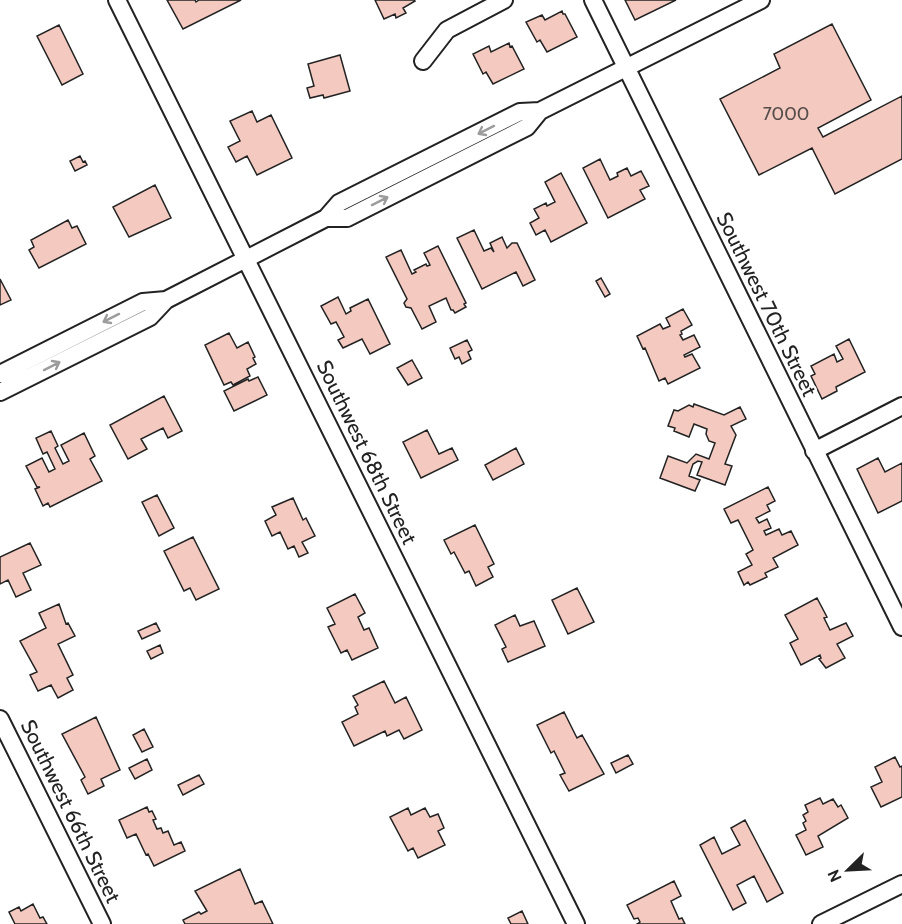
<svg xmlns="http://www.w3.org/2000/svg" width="902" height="924" font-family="Cabin,sans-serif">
	<rect width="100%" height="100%" fill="#fff"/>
	<path fill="#f3c9c0" stroke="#222" stroke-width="1.5" d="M167,0H195L196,2L199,0H241L183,29Z
		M375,0H414L415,1L403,8L406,13L396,18L395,14L384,19Z
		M625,0H676L635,20Z
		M562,11L563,14H565L577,37L547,52L540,40L537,42L526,22L542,15L545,20Z
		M832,24L871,100L818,128L823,137L902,96V159L835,194L812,148L759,175L720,99L780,68L774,54Z
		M59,25L83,74L62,85L37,36Z
		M509,43L510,47L512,46L524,69L493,84L486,72L483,74L473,54L489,46L491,52Z
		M340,55L350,91L324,98L323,95L310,98L307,88L314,86L308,64Z
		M252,111L257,122L271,115L292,158L257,175L247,156L236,162L228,147L240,141L230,121Z
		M80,156L83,162L85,161L87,165L75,171L70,161Z
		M600,159L610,180L618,176L617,173L627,168L631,176L641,171L649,186L640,190L645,199L608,218L583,168Z
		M561,173L587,223L551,242L545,230L536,235L530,223L539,218L534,209L546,203L547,206L555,202L545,182Z
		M155,185L171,218L129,237L113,207Z
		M68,220L72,228L77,226L86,244L39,268L29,250L34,247L31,240Z
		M474,230L484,251L491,248L494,252L490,243L502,237L507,248L512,243H517L535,280L523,286L516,272L482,289L457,238Z
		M438,246L466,303L464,304L466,307L455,313L453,310H451L446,298L429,306L436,322L422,329L411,308L406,307L404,303L407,299L386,257L401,250L412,274L416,272L414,270L426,264L427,266L430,265L424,253Z
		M601,278L610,294L605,297L596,281Z
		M0,279L11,300L0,305Z
		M338,297L346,314L351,311L350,308L368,299L390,344L370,354L362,339L343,348L338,340L344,337L336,322L331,324L321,306Z
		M683,309L692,325L681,331L682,334L680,335L683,340L694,335L700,347L684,355L685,357L692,354L700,368L668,384L665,378L659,381L645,348L643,349L637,336L660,324L663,329L670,326L666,318Z
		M229,333L237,348L248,342L255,357L253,358L256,364L247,369L250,376L233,385L231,382L224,385L205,345Z
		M849,339L865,372L836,387L837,391L822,399L811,376L815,374L811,366L834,354L837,362L843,359L836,346Z
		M467,340L472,350L468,352L471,359L462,364L459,357L455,359L450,348Z
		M412,360L422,378L408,385L397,368Z
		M258,377L267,395L234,411L224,391L248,379L249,381Z
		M164,396L182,431L168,438L163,428L141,439L147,449L128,459L110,425Z
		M694,404L724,415L740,407L746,419L731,426L736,435L725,464L732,466L725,485L697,475L702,462L698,461L693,464L689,476L700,480L695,491L660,478L668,456L687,463L696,454L709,459L715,443L709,441L706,434L707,429L694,424L689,437L674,431L675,428L668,426L674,410L678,411L689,405L693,407Z
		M427,430L439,454L452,448L458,460L421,478L403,442Z
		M51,431L58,446L55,448L63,464L69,461L61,445L84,433L95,456L90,459L102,481L50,507L48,503L43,506L35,489L40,487H37L26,466L42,458L49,472L55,469L47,452L43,454L36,438Z
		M516,448L524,464L493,480L485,465Z
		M878,458L885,472L902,463V501L878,513L857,469Z
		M768,487L775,501L767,505L770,511L756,518L759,523L767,519L771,528L764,531L766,535L779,529L782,535L791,531L798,545L773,558L778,567L765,573L767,577L750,585L748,582L744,585L738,572L752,565L746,554L753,550L738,520L731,523L724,509Z
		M157,495L174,528L159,536L142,502Z
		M293,498L303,520L306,518L315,536L302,542L308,553L299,557L294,546L288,549L280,532L272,536L265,521L276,515L272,507Z
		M475,525L494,564L488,567L493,577L476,586L469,571L465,573L454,552L451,554L444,540Z
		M193,537L219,589L196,600L190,588L184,591L164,551Z
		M30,543L41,565L23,573L31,590L16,597L8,580L0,584V557Z
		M577,588L594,622L568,634L552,600Z
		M355,594L365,613L358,617L364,630L369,628L378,648L352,660L347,650L341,653L328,627L335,624L327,608Z
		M817,598L827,617L824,618L830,630L846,623L853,636L837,644L845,658L826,668L819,659L821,658L820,655L801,665L790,643L798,639L785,615Z
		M59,604L66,624L68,623L75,636L58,644L73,675L67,678L73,690L58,698L51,685L38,691L30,675L37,672L20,641L46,628L39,613Z
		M515,615L520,626L534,621L545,646L508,662L502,649L506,647L495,625Z
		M156,623L160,631L142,639L138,631Z
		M160,645L163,653L151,659L147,651Z
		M384,681L395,703L406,697L422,730L404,739L399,730L387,736L385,731L354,746L342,722L358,714L355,707L358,705L353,696Z
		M564,712L577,738L582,735L604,774L569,791L560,775L565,773L554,751L551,753L537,725Z
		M96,717L120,770L101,779L104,786L88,794L81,780L85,777L62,734Z
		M144,729L153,747L142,752L133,735Z
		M628,755L633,764L616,773L611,763Z
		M895,757L900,767L902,766V797L881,807L871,787L882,782L875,767Z
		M147,759L152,770L135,779L129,768Z
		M199,775L204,784L183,795L178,785Z
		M820,798L823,804L833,799L838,807L841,805L848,818L818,836L823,847L806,855L796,835L806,830L803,823L806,821L803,815L808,812L805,805Z
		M147,807L149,812L152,811L156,819L153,820L157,829L161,828L163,833L168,831L174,845L181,842L185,851L154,866L148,854L146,855L136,834L127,838L119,820Z
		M408,808L411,815L425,808L430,817L438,814L444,828L438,831L445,845L418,858L413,848L408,851L390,817Z
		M745,820L783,893L767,902L754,876L737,885L746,903L733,910L700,845L714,837L722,854L740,845L731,828Z
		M240,869L255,904L262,901L273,924H185L183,920L199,912L201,914L207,911L195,891Z
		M674,881L681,896L671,901L679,919L682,918L685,924H637L640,922L638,918L634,919L627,905Z
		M33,904L40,918L43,917L47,924H15L9,912L19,907L21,911Z
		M522,911L528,924H511L508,918Z"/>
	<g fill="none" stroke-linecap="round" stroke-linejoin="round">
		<g stroke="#222" stroke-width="20">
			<path id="minor" d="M117,0L576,924
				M593,0L902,627
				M423,61L447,30L504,0
				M326,218H347L527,127L540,111
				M0,374L143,302L166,300
				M0,392L150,317L166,300L326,218L339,203L520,112L540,111L761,0
				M814,451L902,406
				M0,719L102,924
				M821,924L902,884"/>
		</g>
		<use href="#minor" stroke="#fff" stroke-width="16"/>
	</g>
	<defs><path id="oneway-shaft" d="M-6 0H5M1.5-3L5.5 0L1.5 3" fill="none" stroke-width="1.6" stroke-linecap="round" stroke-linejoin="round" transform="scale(1.5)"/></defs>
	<g stroke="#9c9c9c">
		<use href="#oneway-shaft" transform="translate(486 130) rotate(153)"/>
		<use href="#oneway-shaft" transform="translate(380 201) rotate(-27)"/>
		<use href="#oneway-shaft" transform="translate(111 318) rotate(153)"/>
		<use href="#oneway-shaft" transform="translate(52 366) rotate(-27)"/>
	</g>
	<g text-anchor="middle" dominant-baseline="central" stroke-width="4.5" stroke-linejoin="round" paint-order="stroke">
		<g font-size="18" fill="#564c4a">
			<text x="786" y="114">7000</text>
		</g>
		<g font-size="21" fill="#222" stroke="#fff">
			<text transform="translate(767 304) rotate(64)">Southwest 70th Street</text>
			<text transform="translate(367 452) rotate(64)">Southwest 68th Street</text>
			<text transform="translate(71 811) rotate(64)">Southwest 66th Street</text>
		</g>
	</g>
	<g transform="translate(848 870) rotate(246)" stroke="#ffffff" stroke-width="4.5" paint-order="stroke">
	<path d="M0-4.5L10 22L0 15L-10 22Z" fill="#222222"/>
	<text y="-9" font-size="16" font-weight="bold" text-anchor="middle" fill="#222222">N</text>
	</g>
</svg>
